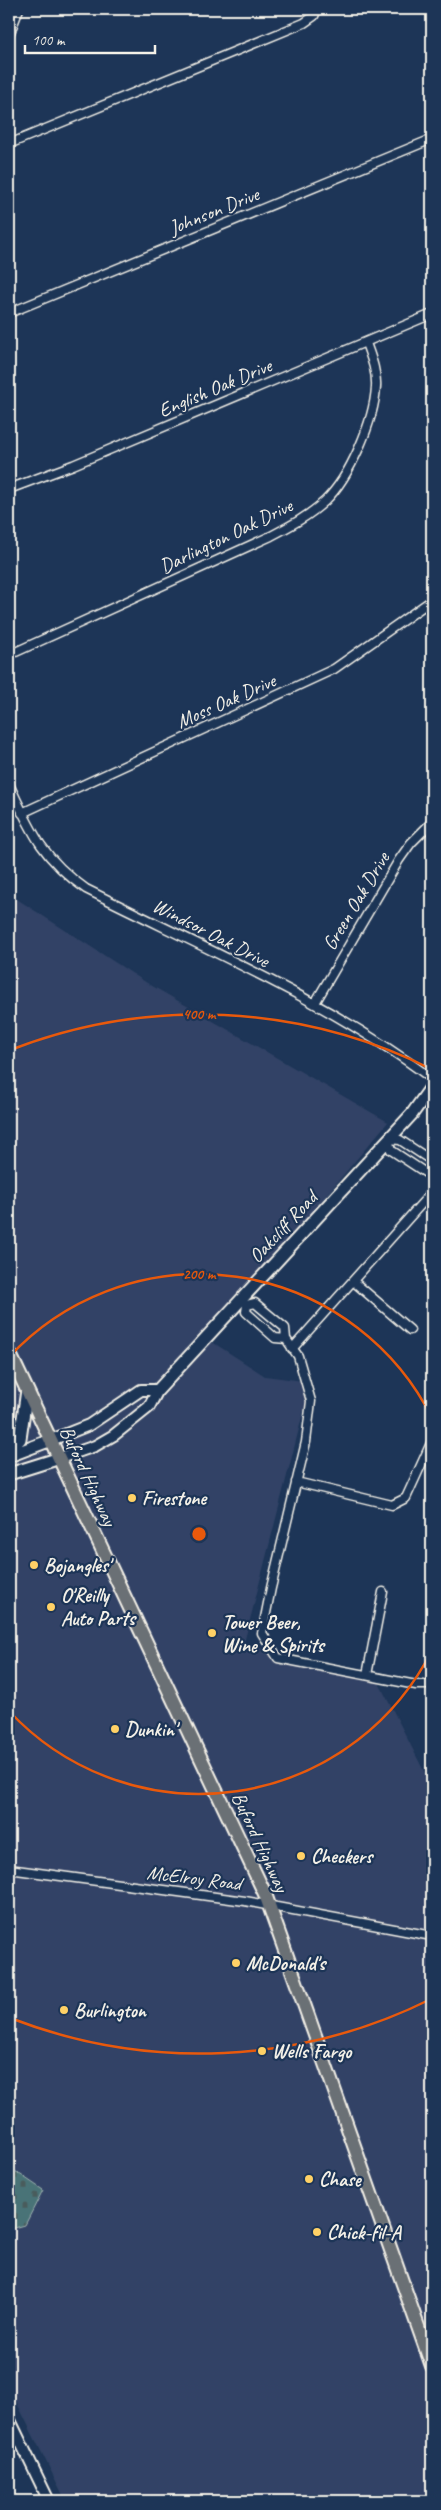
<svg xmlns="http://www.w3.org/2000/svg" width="441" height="2510" font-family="Caveat,sans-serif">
	<defs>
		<pattern id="cemetery-stones" width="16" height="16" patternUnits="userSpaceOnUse" patternTransform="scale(1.25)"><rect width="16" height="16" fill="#4a7377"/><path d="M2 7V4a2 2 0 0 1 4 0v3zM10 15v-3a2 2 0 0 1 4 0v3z" fill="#495b5c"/></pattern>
	</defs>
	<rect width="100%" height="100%" fill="#1d3557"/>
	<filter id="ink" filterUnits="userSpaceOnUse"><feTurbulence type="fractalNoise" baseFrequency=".02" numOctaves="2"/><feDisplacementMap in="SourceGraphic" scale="10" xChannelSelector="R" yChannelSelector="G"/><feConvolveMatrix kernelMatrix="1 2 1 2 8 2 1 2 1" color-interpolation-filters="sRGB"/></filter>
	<g filter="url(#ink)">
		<path fill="#324366" d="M9,894L147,983L388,1122L206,1338L265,1376L311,1382L244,1643L378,1681L432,1787V2501H66L9,2387V2228L12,2229L42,2190L9,2167Z"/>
		<path fill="url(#cemetery-stones)" stroke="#9fb2b0" d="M9,2167L43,2190L25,2225L11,2229L9,2228Z"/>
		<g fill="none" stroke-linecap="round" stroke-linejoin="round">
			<g stroke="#f4f1e8" stroke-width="11">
				<path id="minor" d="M9,35L19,9
					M9,144L304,23L314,16L317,9
					M9,313L432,139
					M9,489L73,465L432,314
					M9,655L271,536C290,526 309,516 325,501C350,477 374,421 376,387C377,372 371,357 366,343
					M9,784C31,831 42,858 86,889C203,948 327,1000 432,1079
					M22,813L334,669L432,600
					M315,1003L399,860L411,843L432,822
					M432,1161L400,1140L388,1139L391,1150L432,1177
					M353,1281L410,1330
					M247,1305L255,1303L285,1328L286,1339L298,1356L311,1401L306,1442L271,1588L262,1633L278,1658L416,1685H432
					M247,1305L246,1312L275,1338L286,1339
					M292,1349L432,1192
					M296,1482L392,1505L406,1498L432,1441
					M367,1675L383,1592
					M9,1869L245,1901L432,1936"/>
			</g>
			<g stroke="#f4f1e8" stroke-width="14">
				<path id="tertiary" d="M51,1440L89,1425L141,1390H158
					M60,1458L95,1446L114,1435L149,1407L158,1390
					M9,2418L49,2501"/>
			</g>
			<g stroke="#f4f1e8" stroke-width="15">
				<path id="secondary" d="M158,1390L412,1114L432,1086
					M9,1451L20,1439L27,1390
					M9,1456L51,1440
					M9,1474L60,1458"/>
			</g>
			<g stroke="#f4f1e8" stroke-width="16">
				<path id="primary" d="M9,1352L265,1894L432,2366"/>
			</g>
			<use href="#minor" stroke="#1d3557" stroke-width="8"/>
			<use href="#tertiary" stroke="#1d3557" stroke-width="10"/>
			<use href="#secondary" stroke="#1d3557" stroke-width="11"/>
			<use href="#primary" stroke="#6b6f75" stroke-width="12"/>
		</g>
	</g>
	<g fill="none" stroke="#e8590c" stroke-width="2.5">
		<path d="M432 1650A260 260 0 0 1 9 1711M9 1357A260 260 0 0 1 432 1418"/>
		<path d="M431 1999A520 520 0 0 1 13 2019M13 1049A520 520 0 0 1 431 1069"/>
	</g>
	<g fill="#ffd166" stroke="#1d3557" stroke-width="2">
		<circle cx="132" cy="1498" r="5"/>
		<circle cx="34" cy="1565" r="5"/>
		<circle cx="51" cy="1607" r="5"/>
		<circle cx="212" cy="1633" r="5"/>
		<circle cx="115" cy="1729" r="5"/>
		<circle cx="301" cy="1856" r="5"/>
		<circle cx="236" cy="1963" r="5"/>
		<circle cx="64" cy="2010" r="5"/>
		<circle cx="262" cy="2051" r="5"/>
		<circle cx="309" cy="2179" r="5"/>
		<circle cx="317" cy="2232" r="5"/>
	</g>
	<g text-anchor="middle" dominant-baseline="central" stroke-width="4.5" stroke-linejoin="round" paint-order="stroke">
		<g font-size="20" fill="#f4f1e8" stroke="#1d3557">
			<text transform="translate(214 211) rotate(-22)">Johnson Drive</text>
			<text transform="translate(215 388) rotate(-23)">English Oak Drive</text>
			<text transform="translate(226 536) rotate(-26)">Darlington Oak Drive</text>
			<text transform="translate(226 701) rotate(-24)">Moss Oak Drive</text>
			<text transform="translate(356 901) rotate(-59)">Green Oak Drive</text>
			<text transform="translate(211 933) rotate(27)">Windsor Oak Drive</text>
			<text transform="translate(283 1227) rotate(-47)">Oakcliff Road</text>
			<text transform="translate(88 1476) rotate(65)">Buford Highway</text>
			<text transform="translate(260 1842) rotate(65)">Buford Highway</text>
			<text transform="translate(194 1878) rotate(7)">McElroy Road</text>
		</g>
		<g font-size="20" font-weight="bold" fill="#f4f1e8" stroke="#1d3557" text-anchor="start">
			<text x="142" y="1498">Firestone</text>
			<text x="44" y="1565">Bojangles'</text>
			<text x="61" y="1595">O'Reilly<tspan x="61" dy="23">Auto Parts</tspan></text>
			<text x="222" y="1622">Tower Beer,<tspan x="222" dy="23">Wine &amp; Spirits</tspan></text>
			<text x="125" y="1729">Dunkin'</text>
			<text x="311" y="1856">Checkers</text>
			<text x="246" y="1963">McDonald's</text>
			<text x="74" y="2010">Burlington</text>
			<text x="272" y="2051">Wells Fargo</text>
			<text x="319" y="2179">Chase</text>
			<text x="327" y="2232">Chick-fil-A</text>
		</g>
	</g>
	<circle cx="199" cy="1534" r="8" fill="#e8590c" stroke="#1d3557" stroke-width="2.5"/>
	<g font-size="15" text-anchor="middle" font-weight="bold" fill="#e8590c" stroke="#1d3557" stroke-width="4.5" stroke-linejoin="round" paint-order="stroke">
		<text x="199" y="1019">400 m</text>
		<text x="199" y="1279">200 m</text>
	</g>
	<rect width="441" height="2510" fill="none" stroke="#1d3557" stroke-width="30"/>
	<rect x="15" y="15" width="411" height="2480" fill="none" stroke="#f4f1e8" stroke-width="2" filter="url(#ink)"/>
	<path d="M25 45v8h130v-8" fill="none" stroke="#f4f1e8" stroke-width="2.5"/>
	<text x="32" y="45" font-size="15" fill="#f4f1e8" stroke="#1d3557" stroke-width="4" paint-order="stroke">100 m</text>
</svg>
